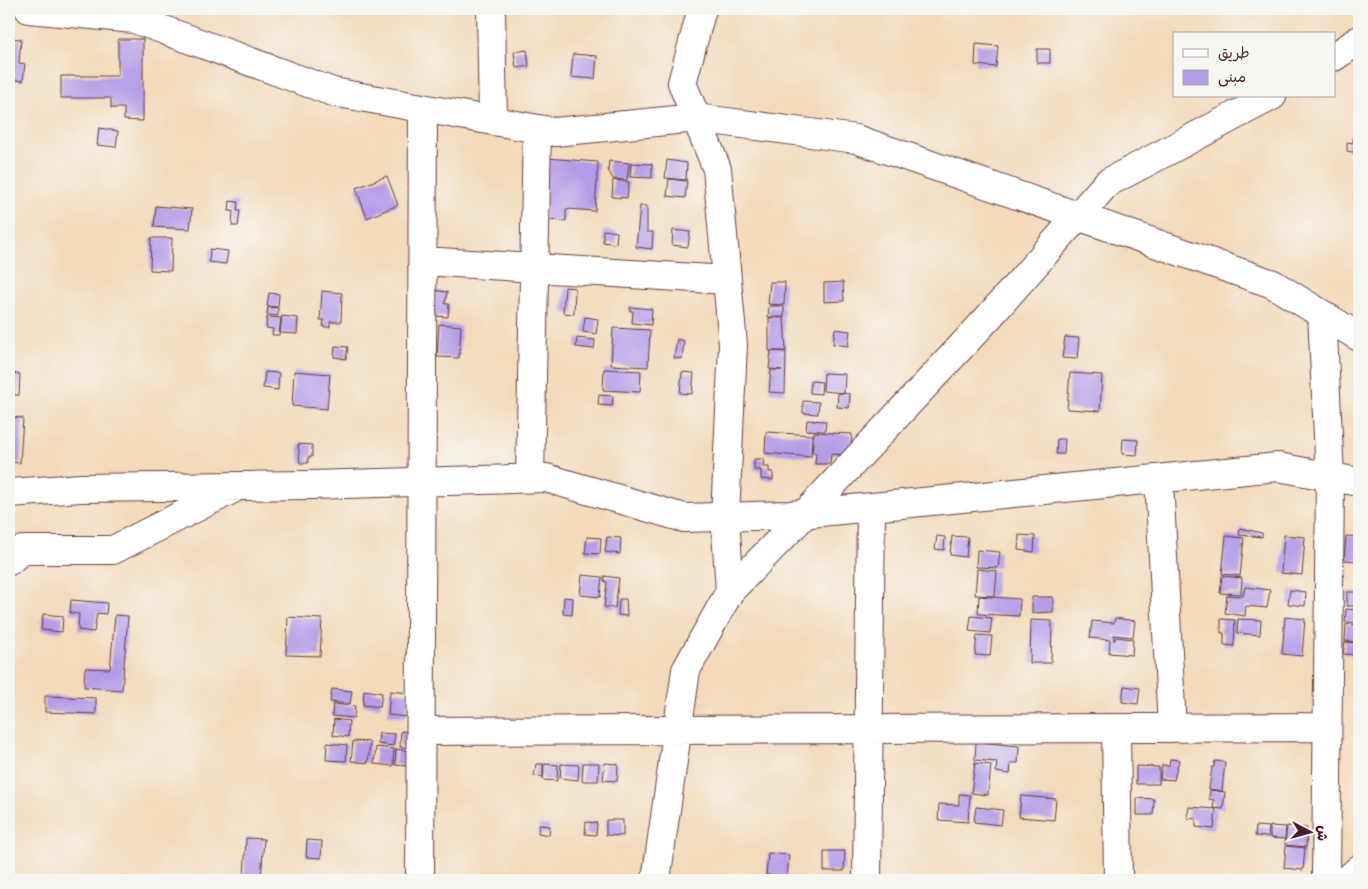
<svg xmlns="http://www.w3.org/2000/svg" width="1368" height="889" font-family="Pangolin,'Playpen Sans Arabic',sans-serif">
	<rect width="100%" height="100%" fill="#f6f6f2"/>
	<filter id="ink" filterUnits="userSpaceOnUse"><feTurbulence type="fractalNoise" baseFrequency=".02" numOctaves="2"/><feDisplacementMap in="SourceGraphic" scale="10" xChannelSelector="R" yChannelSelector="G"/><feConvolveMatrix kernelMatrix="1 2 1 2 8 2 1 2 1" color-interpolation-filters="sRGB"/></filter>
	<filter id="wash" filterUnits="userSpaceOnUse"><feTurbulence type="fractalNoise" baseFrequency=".0096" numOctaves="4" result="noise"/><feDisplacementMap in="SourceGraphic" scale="20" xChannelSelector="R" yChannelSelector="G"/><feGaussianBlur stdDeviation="1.12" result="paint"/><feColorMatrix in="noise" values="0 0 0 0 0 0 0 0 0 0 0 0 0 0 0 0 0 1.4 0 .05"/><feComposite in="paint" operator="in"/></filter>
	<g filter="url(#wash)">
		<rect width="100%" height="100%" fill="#f3daba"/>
		<g id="blocks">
			<path fill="#b49de7" d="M9,38L21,39L19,63L25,64L23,81L9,79Z
				M118,39H143V121L124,120V108H111V98H61V76H118Z
				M976,44L998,46L996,67L975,65Z
				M1037,49H1050V63H1037Z
				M527,50L529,66L516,68L514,52Z
				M573,54L597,56L595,79L571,77Z
				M99,128L118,131L116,147L97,145Z
				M1353,138H1359V153L1347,151V142L1353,143Z
				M546,158L598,162L595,211L566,209V221L545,220Z
				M667,160L687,163L686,180L665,178Z
				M609,161L629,163L627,180L613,179L608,170Z
				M631,163L652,164V178L630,177Z
				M387,176L398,205L367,218L356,188Z
				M669,179L687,181L685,198L667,196Z
				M613,180L629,182L627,198L612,197Z
				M1357,182H1359V199L1354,198Z
				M230,201L238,202L237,211H240L238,226H232L233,211H229Z
				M156,206L192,209L190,229L154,227Z
				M640,206H647V232H653L652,249L636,247Z
				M603,230L617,232L616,244L603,242Z
				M673,230L690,232L688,247L672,245Z
				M151,238H172L171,271L150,270Z
				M210,249L228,251L226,264L209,262Z
				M770,282H785L784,305L768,304Z
				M843,282L844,301L824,302V283Z
				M565,287L575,288L574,314L563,313Z
				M432,290L447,292L445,304H449L448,317L433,316Z
				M322,291L342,293L341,322H330V327H323L324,320H320Z
				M269,293L279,294L278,307L267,306Z
				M769,306H784V317H768Z
				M268,307L278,308V316L267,315Z
				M630,307L652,309L651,325L632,323L633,311H630Z
				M282,316L298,318L297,334L280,333Z
				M267,317L281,318L279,335H272L273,329L266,328Z
				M585,317L598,319L596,334L583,332Z
				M769,318H784L786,351H769Z
				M439,324L461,326L459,358L437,357Z
				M613,328L650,330L648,367L611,365Z
				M835,329L850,331L848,346L833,344Z
				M1065,337L1079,338L1077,359L1062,358Z
				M577,338L595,340L594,349L576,347Z
				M677,339L684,341L682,359L674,358Z
				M335,346L348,347L346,359L334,357Z
				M771,351L786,352L785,393L769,392L771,370H782L769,369Z
				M604,369L641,371L640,392L603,390Z
				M294,371L330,374L327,409L292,406Z
				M265,372L279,373L278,390L263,388Z
				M682,372L694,373L692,394L680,393Z
				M9,373L20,374L19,395H9Z
				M824,373L845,374L844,393L823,391Z
				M1070,373L1102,375L1100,411L1067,409Z
				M811,381L822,382L821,394L810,393Z
				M838,393L850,394L849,408L837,407Z
				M599,395L613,396L612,406L598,405Z
				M803,401L819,402L818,414L803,413Z
				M9,417L23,418L20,463L9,462Z
				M807,420L826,421L825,431L806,430Z
				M766,432L812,435L811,457L765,453Z
				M814,432L852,434L850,455L831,454L830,464H815L816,453H812Z
				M1057,439H1065L1064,454H1056Z
				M1123,439L1138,440L1137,455L1122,454Z
				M298,444L312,445V457H308V463H300Z
				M754,459H764L763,467H769V472H773V480L761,479V470H754Z
				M1240,528L1262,533V537L1239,535Z
				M1019,535L1035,536L1034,552L1018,550Z
				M1284,535L1305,537L1302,575L1281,573Z
				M937,536L945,537L944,550L935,549Z
				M952,536L968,537L966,557L950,555Z
				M1226,536L1244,538L1240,576L1222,574Z
				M1346,536L1359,537V561L1344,560Z
				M587,537L601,538L600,554L585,553Z
				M607,537L621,538L620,554L605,552Z
				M977,550L1000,552L998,568L976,567Z
				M977,569L997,571L995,596L975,595Z
				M582,575L602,577L600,597L580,595Z
				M604,576L619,578L615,608L604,607L607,582L604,581Z
				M1222,576L1242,578L1241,594L1220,593Z
				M1245,587L1270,590L1267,608L1246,606L1245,616L1225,613L1227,595L1243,596Z
				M1290,590L1306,592L1305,606L1288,604Z
				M1347,592H1359V606H1347Z
				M979,596L1020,599L1019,616L978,614Z
				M564,597L573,598L572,615L563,614Z
				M1032,597H1053V612L1032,613Z
				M619,599H626L627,616L618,615Z
				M71,600L107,603L106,614L97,613L94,632L78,630L79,614L70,613Z
				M1346,609L1359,610V623L1345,622Z
				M43,614L63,616L62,632L41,630Z
				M115,615L128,616L122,690L84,687L85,668L110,669Z
				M971,616L992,618L990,633L969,631Z
				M288,617L322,619L320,656L286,655Z
				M1285,617L1305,619L1302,656L1282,654Z
				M1115,618L1135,621L1133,637L1114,635V641L1116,637L1133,639L1132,655L1109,653L1110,640L1090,638L1092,621L1114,623Z
				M1221,619L1235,620L1234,646L1224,645V633H1221Z
				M1238,619L1261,620L1260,635L1237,633Z
				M1031,620L1052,621L1051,663H1030Z
				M1346,624L1359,625V642L1345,641Z
				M977,635L992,636L990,656L975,655Z
				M1345,642L1359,643L1358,655L1343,654Z
				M1124,686L1140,688L1138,704L1122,702Z
				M332,689L352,691L350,704L330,702Z
				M364,690L382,693L380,707L363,705Z
				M390,691L409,693L406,717L388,715Z
				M45,696L96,698V714L45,712Z
				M333,704L355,706L354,718L332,716Z
				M334,719L349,721L348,737L333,735Z
				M401,731L410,732L409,748L400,747Z
				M379,733L395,734L393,746L378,744Z
				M353,741L370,742L368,763L351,761Z
				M976,742L1019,746L1018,763H1011L1010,774L996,772L997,762L975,760Z
				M327,743L347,745L346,761L326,760Z
				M376,747L394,749L393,766L374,764Z
				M396,749L409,751L407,766L395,765Z
				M1170,759L1179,760L1174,780L1160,779L1162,765L1169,766Z
				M1215,761L1225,762L1222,791L1209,789L1212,767H1214Z
				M583,763H599L598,781H582Z
				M605,763L618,764L617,781L603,780Z
				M975,763L991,765L988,795L971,793Z
				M536,764H543V777L534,776Z
				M544,764L558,765L557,781L543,780Z
				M561,764L579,765L578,780L560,778Z
				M1136,766L1159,767V784H1136Z
				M1210,790L1225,792L1223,809L1213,808L1214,800L1209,799Z
				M959,794L970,795L968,822L938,820L939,804L959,805Z
				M1021,796L1056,799L1054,820L1019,817Z
				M1137,798L1154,799L1153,815H1137Z
				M976,807L1003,810L1001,825L974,822Z
				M1189,807L1216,809L1214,829L1196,827V819L1187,818Z
				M606,820H623V836L606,835Z
				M586,822L597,823L596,835L585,834Z
				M539,825L550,826L549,835L538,833Z
				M1256,826L1269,827L1268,837L1255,836Z
				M1270,826L1286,827L1285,839L1270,838Z
				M1287,826L1307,828L1306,847L1285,845Z
				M246,838L264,839L261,878L244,877Z
				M307,840L322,841L321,858L306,857Z
				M1286,846L1305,848L1303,870L1284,868Z
				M824,851H845L844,871H824Z
				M768,853L789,855L787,878L766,875Z"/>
		</g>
	</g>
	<g filter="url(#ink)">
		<use href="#blocks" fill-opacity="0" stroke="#633b40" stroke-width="1"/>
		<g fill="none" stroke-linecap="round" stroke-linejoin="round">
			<g stroke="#633b40" stroke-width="30">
				<path id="street" d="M29,9L134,19L333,92L555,132L696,118L856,139L1273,284L1359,337
					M491,9L493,121
					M702,9L682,83L717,169L733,345L725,517L730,591
					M1334,57L1359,40
					M423,261L727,280
					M1322,314L1330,476L1326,880
					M530,478L537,129
					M1159,480L1172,728
					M9,493L81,488L311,485L546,478L684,518L790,515L1278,467L1359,482
					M9,561L22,550H113L233,489
					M1116,729L1118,880
					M421,731L1327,727
					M420,880L423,108
					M656,880L686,670L730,591L806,513L987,319L1107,183L1272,96
					M867,880L871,507
					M1347,880L1359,869"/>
			</g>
			<use href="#street" stroke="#fff" stroke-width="28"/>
		</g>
	</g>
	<rect width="1368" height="889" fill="none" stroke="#f6f6f2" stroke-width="30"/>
	<rect x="1173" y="32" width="162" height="65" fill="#f6f6f2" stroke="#b1a0a2"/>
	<rect x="1183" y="49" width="25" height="8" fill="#ffffff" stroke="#b1a0a2"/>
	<text x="1218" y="58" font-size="15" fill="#4a1f2b">طريق</text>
	<rect x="1183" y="70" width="25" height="15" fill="#b49de7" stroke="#b1a0a2"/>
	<text x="1218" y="82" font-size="15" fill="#4a1f2b">مبنى</text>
	<g transform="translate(1310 832) rotate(96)" stroke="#f6f6f2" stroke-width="4" paint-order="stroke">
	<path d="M0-4L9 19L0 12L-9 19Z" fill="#4a1f2b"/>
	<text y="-8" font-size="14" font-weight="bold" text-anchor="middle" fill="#4a1f2b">ش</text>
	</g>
</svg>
